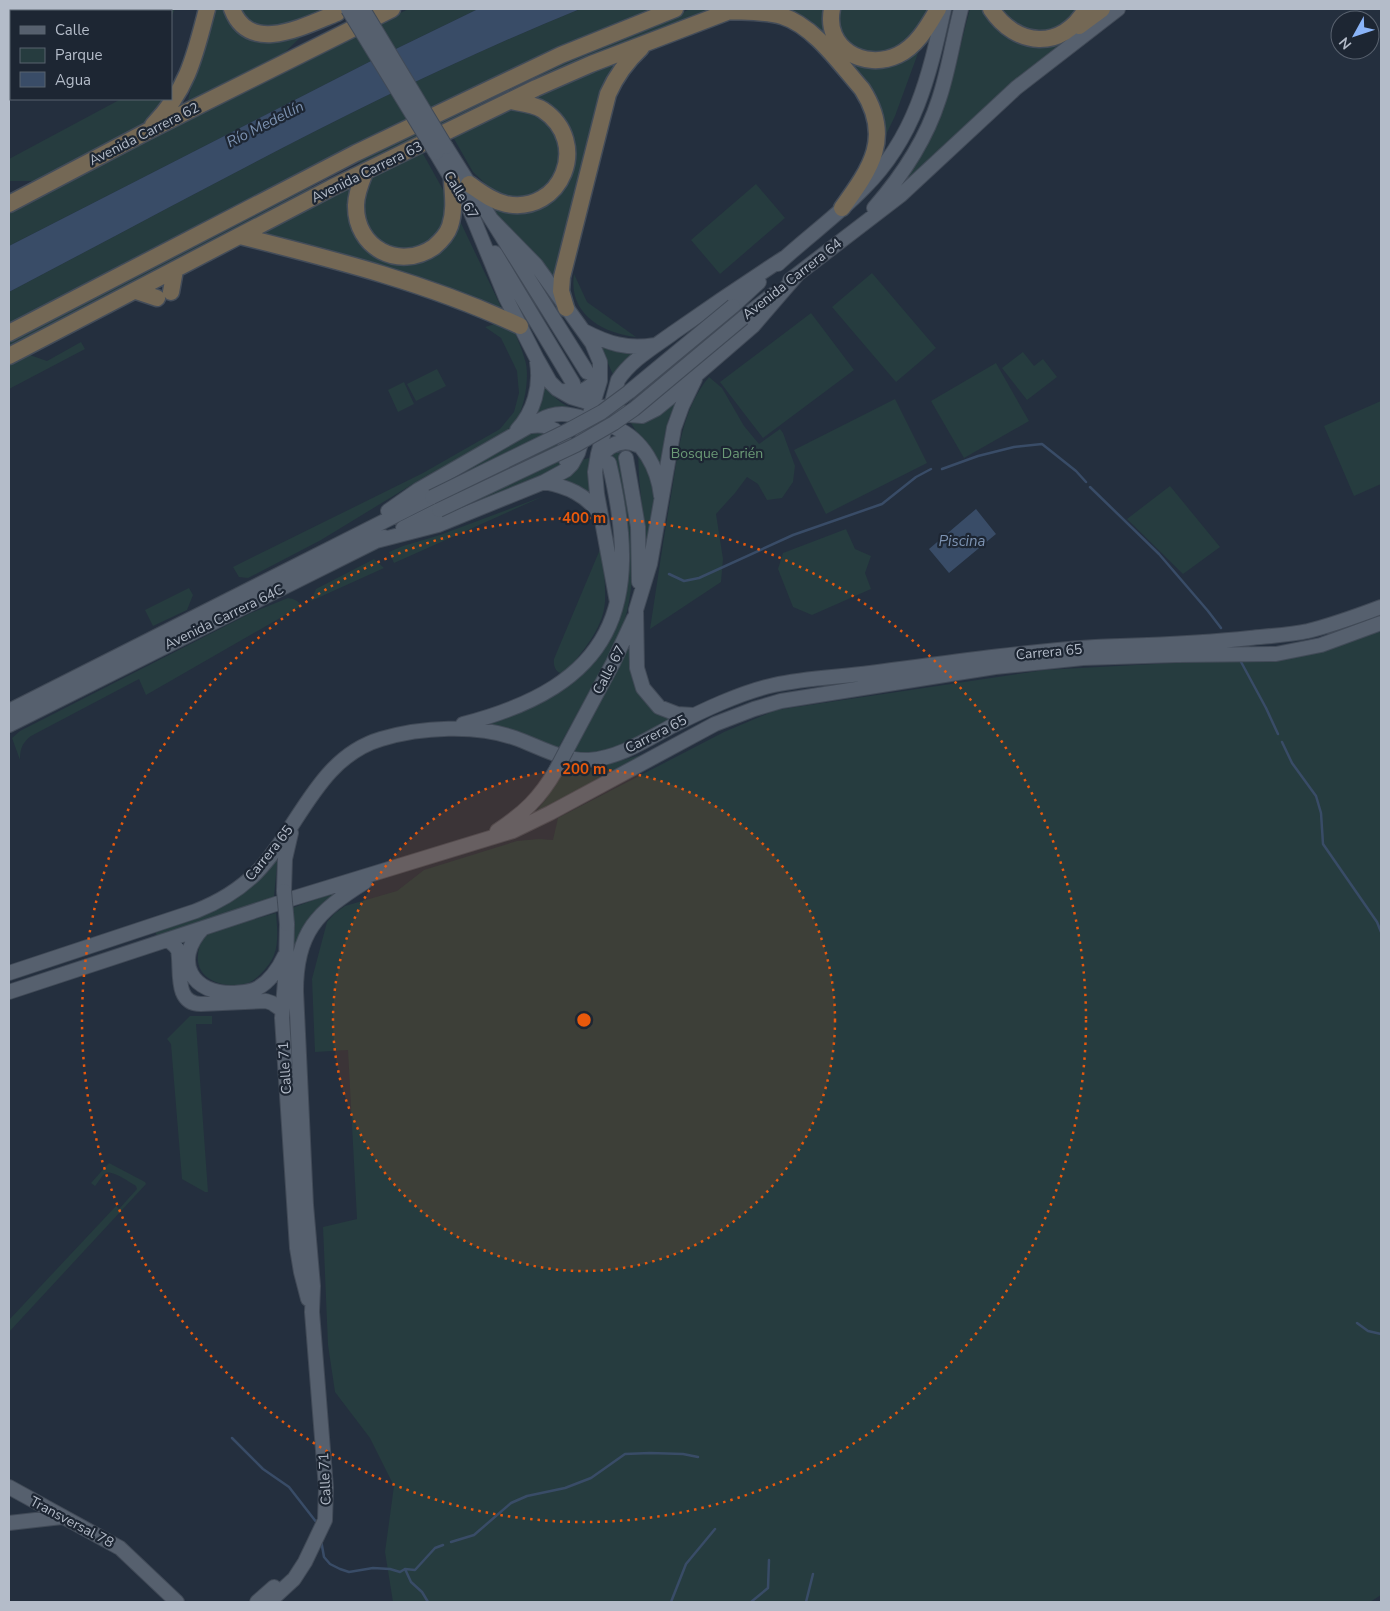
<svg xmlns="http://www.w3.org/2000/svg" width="1390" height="1611" font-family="'Nunito Sans',sans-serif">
	<rect width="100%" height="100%" fill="#242f3e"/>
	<path fill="#263c3f" d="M9,9H175L171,17V11H11V58L9,59Z
		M211,9H228C234,15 253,37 259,40C274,46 293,38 306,32L277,60L187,104Z
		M238,9H321L296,23L277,30L251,27Z
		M409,9H478L369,62L9,246V210L352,34Z
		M580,9H668L9,328V292C196,194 385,88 580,9Z
		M691,9H720L351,172L369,152L641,27Z
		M756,9H827L850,59L921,45L895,116L880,147L882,127L828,43Z
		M838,9H927L917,34L894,52L860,55L837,31Z
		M970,9H986L1009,38L1025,46L1051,45L1086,28L893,196C913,168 933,139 944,106C955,75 961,41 970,9Z
		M1000,9H1081L1073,21L1045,36L1010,23Z
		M626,57L556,284L506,227L490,206L524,210L566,181L574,164L573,146L529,100Z
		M121,99H169L155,119L38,181H9V159Z
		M519,108C554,118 552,127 563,158L548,186L524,199L497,195L473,172L453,137L499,115Z
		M422,152L451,204C441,245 437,243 398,254L367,232L361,201L372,176Z
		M309,183L313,191L9,350V339Z
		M756,184L785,218L720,274L691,240Z
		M355,185L356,228L399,262H422L441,252L453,239L459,219L504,313L256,237Z
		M872,273L936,348L896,382L832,307Z
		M574,274L587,302L636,337C602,333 568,314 574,274Z
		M811,313L854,370L763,438L720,382Z
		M495,324L514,330C518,340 522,350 525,360C530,375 525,406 516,421C512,427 505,432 499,437L426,476L321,540L248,578L239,577L233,567L423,473L500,429L514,412L519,393L517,371L501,338L485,327Z
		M81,342L85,349L9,389V361L24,353L47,361Z
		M599,344L636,350L616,381Z
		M1023,352L1034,366L1043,359L1057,377L1027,400L1002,368Z
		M996,363L1029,421L964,458L931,401Z
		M437,369L446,386L416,401L407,384Z
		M709,377L722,388L744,426L759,444L780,429L783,433L795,466L793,482L782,498L767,500L758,484L747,477L735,493L716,514L723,559L721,582L650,629C657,585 663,540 671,496C678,455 681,410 709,377Z
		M541,380C551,393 557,403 572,408L549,412L533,419Z
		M404,382L414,404L398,412L388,390Z
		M682,393L669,418L665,433L661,472L631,423C659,419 663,412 682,393Z
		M895,399L927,463L826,514L794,450Z
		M1381,401V484L1354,496L1324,426Z
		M529,430H545C557,443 565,451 559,469L443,516L429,490Z
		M619,447C630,506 642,570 622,629C616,647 605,663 596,680C583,703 570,727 557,750L516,732L487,723C509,715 531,709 551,698C611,664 632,601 628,536C627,507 619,478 611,450Z
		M638,453L647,462L656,492L647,555L639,477Z
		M592,457L593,502L559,480L582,460Z
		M1170,486L1220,547L1183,574L1127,519Z
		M544,496L394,563L389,552L403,546L440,535Z
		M846,529L855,549L871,556L865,573L871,589L812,615L793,607L778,569L783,553Z
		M601,547C603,565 606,584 605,602C603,630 581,653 565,673C556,675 553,666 554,659Z
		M374,559L384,568L311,601L316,589Z
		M189,588L193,595L187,610L153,626L145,610Z
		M288,598C294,599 298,600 301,606L146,695L139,679L31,736C22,743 20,749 20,760L12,738L20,731L251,613Z
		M1381,629V1595L1370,1602H393L385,1552L394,1486L370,1438L335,1392L328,1345L323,1227L357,1219L348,1050L315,1052L312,979L327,922L334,914L345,906L397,891L424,870L517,841L539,839L553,840L558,818L724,732L776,710L1044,670L1247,659Z
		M632,642C632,677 633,708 673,719L641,738L601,753L571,754Z
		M644,754L532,817L546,799L566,765L594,766L616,762Z
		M278,853L274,897L157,937L155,931L223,906L245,892Z
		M338,891L339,894L302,936L297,1105H292L286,1004L292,908Z
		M276,913C277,926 279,942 274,955C271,964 257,980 248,983C227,990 195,981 198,955C199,944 202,939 211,932Z
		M190,1016H212V1024H196L208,1192H205L182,1179L171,1044L167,1039Z
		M109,1163L145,1182L146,1184L9,1332V1320L116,1206L119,1209L137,1189L136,1186C131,1183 112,1170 106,1173C102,1175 98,1183 95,1186L91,1183Z"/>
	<path fill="#394c67" d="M478,9H580C385,88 196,194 9,292V246L369,62Z
		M976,509L996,534L949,573L929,549Z"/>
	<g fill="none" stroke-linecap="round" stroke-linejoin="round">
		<path stroke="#394c67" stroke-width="2.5" d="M942,469L978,456L1014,447L1042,444L1076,471L1086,482
			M1090,487L1159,554L1208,611L1221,628
			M669,574L684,581L699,578L793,535L882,504L916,477L931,469
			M1240,660L1266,708L1278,734
			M1282,742L1292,763L1316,796L1321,813L1323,844L1377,922L1381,932
			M1357,1323L1368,1331L1381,1334
			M232,1438L263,1469L289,1487L317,1523
			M321,1540L324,1557L330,1564L340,1569L349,1572L373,1568L390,1569L400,1572L405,1569L411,1582L422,1592L428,1602
			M451,1542L474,1535L511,1503L527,1496L565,1488L591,1478L625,1454L650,1453L683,1454L698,1457
			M405,1569L415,1570L435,1548L443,1545
			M671,1602L686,1564L715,1529
			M751,1602L768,1588L769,1560
			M806,1602L813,1574"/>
		<path stroke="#3a4453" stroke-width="14" stroke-dasharray="14 7" stroke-linecap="butt" d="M593,381L613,417L626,458"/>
		<g stroke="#414a57" stroke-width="16">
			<path id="major" d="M446,147L587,372
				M436,153L473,215
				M469,208L506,298L537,359L550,382L557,389L571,397L630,415L642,416L656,409L672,396L753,326L797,275
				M874,208C902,176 926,140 939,99C949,69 953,39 961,9
				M495,253L573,383
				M778,264C806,238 838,215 864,188C915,137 929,77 944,9
				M790,280L901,195L1016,88L1118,9
				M733,306L759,282
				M743,318L772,295
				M584,331C607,343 628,350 654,345
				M565,391C581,394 594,388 599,372
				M531,426C553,423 570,436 566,460
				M517,430C534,412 541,386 537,362
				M626,458L638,527L639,582
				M598,459C608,446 621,437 637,445
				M544,482C568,487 585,494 600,514
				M388,511L418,490L538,421C558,410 569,414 590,420C598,422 608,424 616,428C643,440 658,468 661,496
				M403,528L439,510
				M376,541L438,525L544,482L566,470L572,464L578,453L600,381V362L592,343L536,265L492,220
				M617,602L597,494L595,472L598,454L618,380C631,360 654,347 673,333C710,307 747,282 784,258
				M9,711L432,497
				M693,715L677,714L659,707L643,688L637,668L636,610L650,564L674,428L682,406L695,379
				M463,724C613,685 644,608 609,463
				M9,725L384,537
				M567,749L613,663L634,618
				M497,831C524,813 540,798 556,770
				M284,891L285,859L291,833
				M287,924L286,969L282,1018L297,1248L301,1272L308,1299
				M203,928C172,961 192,995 235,993C244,992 251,992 258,988C270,981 279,968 285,955
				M168,940L175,946L178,950C182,968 173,1004 201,1004L266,1001L272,1003L282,1010
				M9,973L196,911C219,902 239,890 256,873C299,829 317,758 381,739C421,727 476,724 515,738C540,747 562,761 589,760C619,758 646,740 672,726C702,711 741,692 774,685C804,678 839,677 870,673C945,663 1020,652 1095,647C1147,645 1198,644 1250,638C1269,636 1289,635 1308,631C1333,625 1357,616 1381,607
				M9,992L294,898L513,831L550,813L715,724L754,709L781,701L995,667L1083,658L1177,655L1276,654L1321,645L1381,623
				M9,1487L120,1548L177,1602
				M9,1523L62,1517
				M257,1602L274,1587
				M269,1602L294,1579L305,1562L325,1520L326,1488L312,1312L313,1286L306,1205L296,991C296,932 317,912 365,882"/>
		</g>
		<g stroke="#434c59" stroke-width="19">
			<path id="highway" d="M232,9C250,56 306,25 337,13
				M832,9C824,48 864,71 898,55C917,46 928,26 938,9
				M991,9C1016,47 1062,51 1086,9
				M728,11C746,12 764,11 782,16C814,26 840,64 862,89C893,137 871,168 842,208
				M1079,26L1102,9
				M153,125C188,89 195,55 207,9
				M365,172C361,182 356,194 356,205C355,248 399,271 434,247C441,241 447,235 450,226C455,211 453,196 452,181
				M469,184C481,192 492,201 506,204C562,215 591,142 543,110C534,104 520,103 510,101
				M9,204L146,132L392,9
				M240,236C336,260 430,284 520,326
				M136,291L157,298
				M171,292L175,270
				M566,308L561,291L562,277L608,94C616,76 627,61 641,48
				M9,333L356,153L561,55L675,9
				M9,356L331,188L536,88L591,64L735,9"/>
		</g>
		<use href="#major" stroke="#56606e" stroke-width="14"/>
		<use href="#highway" stroke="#746855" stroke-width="16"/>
		<g stroke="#414a57" stroke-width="16" stroke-linecap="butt">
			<path id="major-bridge" d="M348,9L436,153
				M363,9L446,147
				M432,497L569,430L602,412L629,392L733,306
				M439,510L576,445L614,423L634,409L743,318
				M556,770L567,749
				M284,891L287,924"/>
		</g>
		<use href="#major-bridge" stroke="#56606e" stroke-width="14"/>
	</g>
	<circle cx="584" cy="1020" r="251" fill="#e8590c" fill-opacity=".12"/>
	<g fill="none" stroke="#e8590c" stroke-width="2.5" stroke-dasharray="2.5 5">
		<circle cx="584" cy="1020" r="251"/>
		<circle cx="584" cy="1020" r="502"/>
	</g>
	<g text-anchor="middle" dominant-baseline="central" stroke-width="4.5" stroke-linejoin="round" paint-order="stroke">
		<g font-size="14" fill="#b4bcc9" stroke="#1d2633">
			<text transform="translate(144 134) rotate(-27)">Avenida Carrera 62</text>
			<text transform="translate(367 172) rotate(-26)">Avenida Carrera 63</text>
			<text transform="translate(461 195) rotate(59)">Calle 67</text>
			<text transform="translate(792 279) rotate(-38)">Avenida Carrera 64</text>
			<text transform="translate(224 617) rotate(-26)">Avenida Carrera 64C</text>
			<text transform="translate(1049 652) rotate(-5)">Carrera 65</text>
			<text transform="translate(609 670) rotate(-62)">Calle 67</text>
			<text transform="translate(656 734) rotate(-27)">Carrera 65</text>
			<text transform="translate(269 853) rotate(-51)">Carrera 65</text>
			<text transform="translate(285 1068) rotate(-94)">Calle 71</text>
			<text transform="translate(325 1479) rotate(-93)">Calle 71</text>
			<text transform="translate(72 1522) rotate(28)">Transversal 78</text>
		</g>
		<g font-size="14" fill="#6b9a76" stroke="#1d2633">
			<text x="717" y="453">Bosque Darién</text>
		</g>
		<g font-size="15" font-style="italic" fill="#7c92b1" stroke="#1d2633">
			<text transform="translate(265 124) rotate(-27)">Río Medellín</text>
			<text x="962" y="541">Piscina</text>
		</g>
	</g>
	<circle cx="584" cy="1020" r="8" fill="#e8590c" stroke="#1d2633" stroke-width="2.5"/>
	<g font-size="15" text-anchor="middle" font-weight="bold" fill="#e8590c" stroke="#1d2633" stroke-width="4.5" stroke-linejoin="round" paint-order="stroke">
		<text x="584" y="523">400 m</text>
		<text x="584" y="774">200 m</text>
	</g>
	<rect width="1390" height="1611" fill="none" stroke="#b4bcc9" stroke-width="20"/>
	<rect x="10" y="10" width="162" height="90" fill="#1d2633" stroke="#59626f"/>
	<rect x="20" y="26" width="25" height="8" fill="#56606e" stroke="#59626f"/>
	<text x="55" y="35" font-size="15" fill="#b4bcc9">Calle</text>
	<rect x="20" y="48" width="25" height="15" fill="#263c3f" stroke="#59626f"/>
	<text x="55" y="60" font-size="15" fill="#b4bcc9">Parque</text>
	<rect x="20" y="72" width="25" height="15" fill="#394c67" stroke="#59626f"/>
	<text x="55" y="85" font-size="15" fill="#b4bcc9">Agua</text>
	<g transform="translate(1355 35) rotate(230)"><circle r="24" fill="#1d2633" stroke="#59626f"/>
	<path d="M0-4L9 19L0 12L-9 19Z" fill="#8ab4f8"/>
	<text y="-8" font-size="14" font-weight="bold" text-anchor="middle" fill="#b4bcc9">N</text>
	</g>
</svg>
